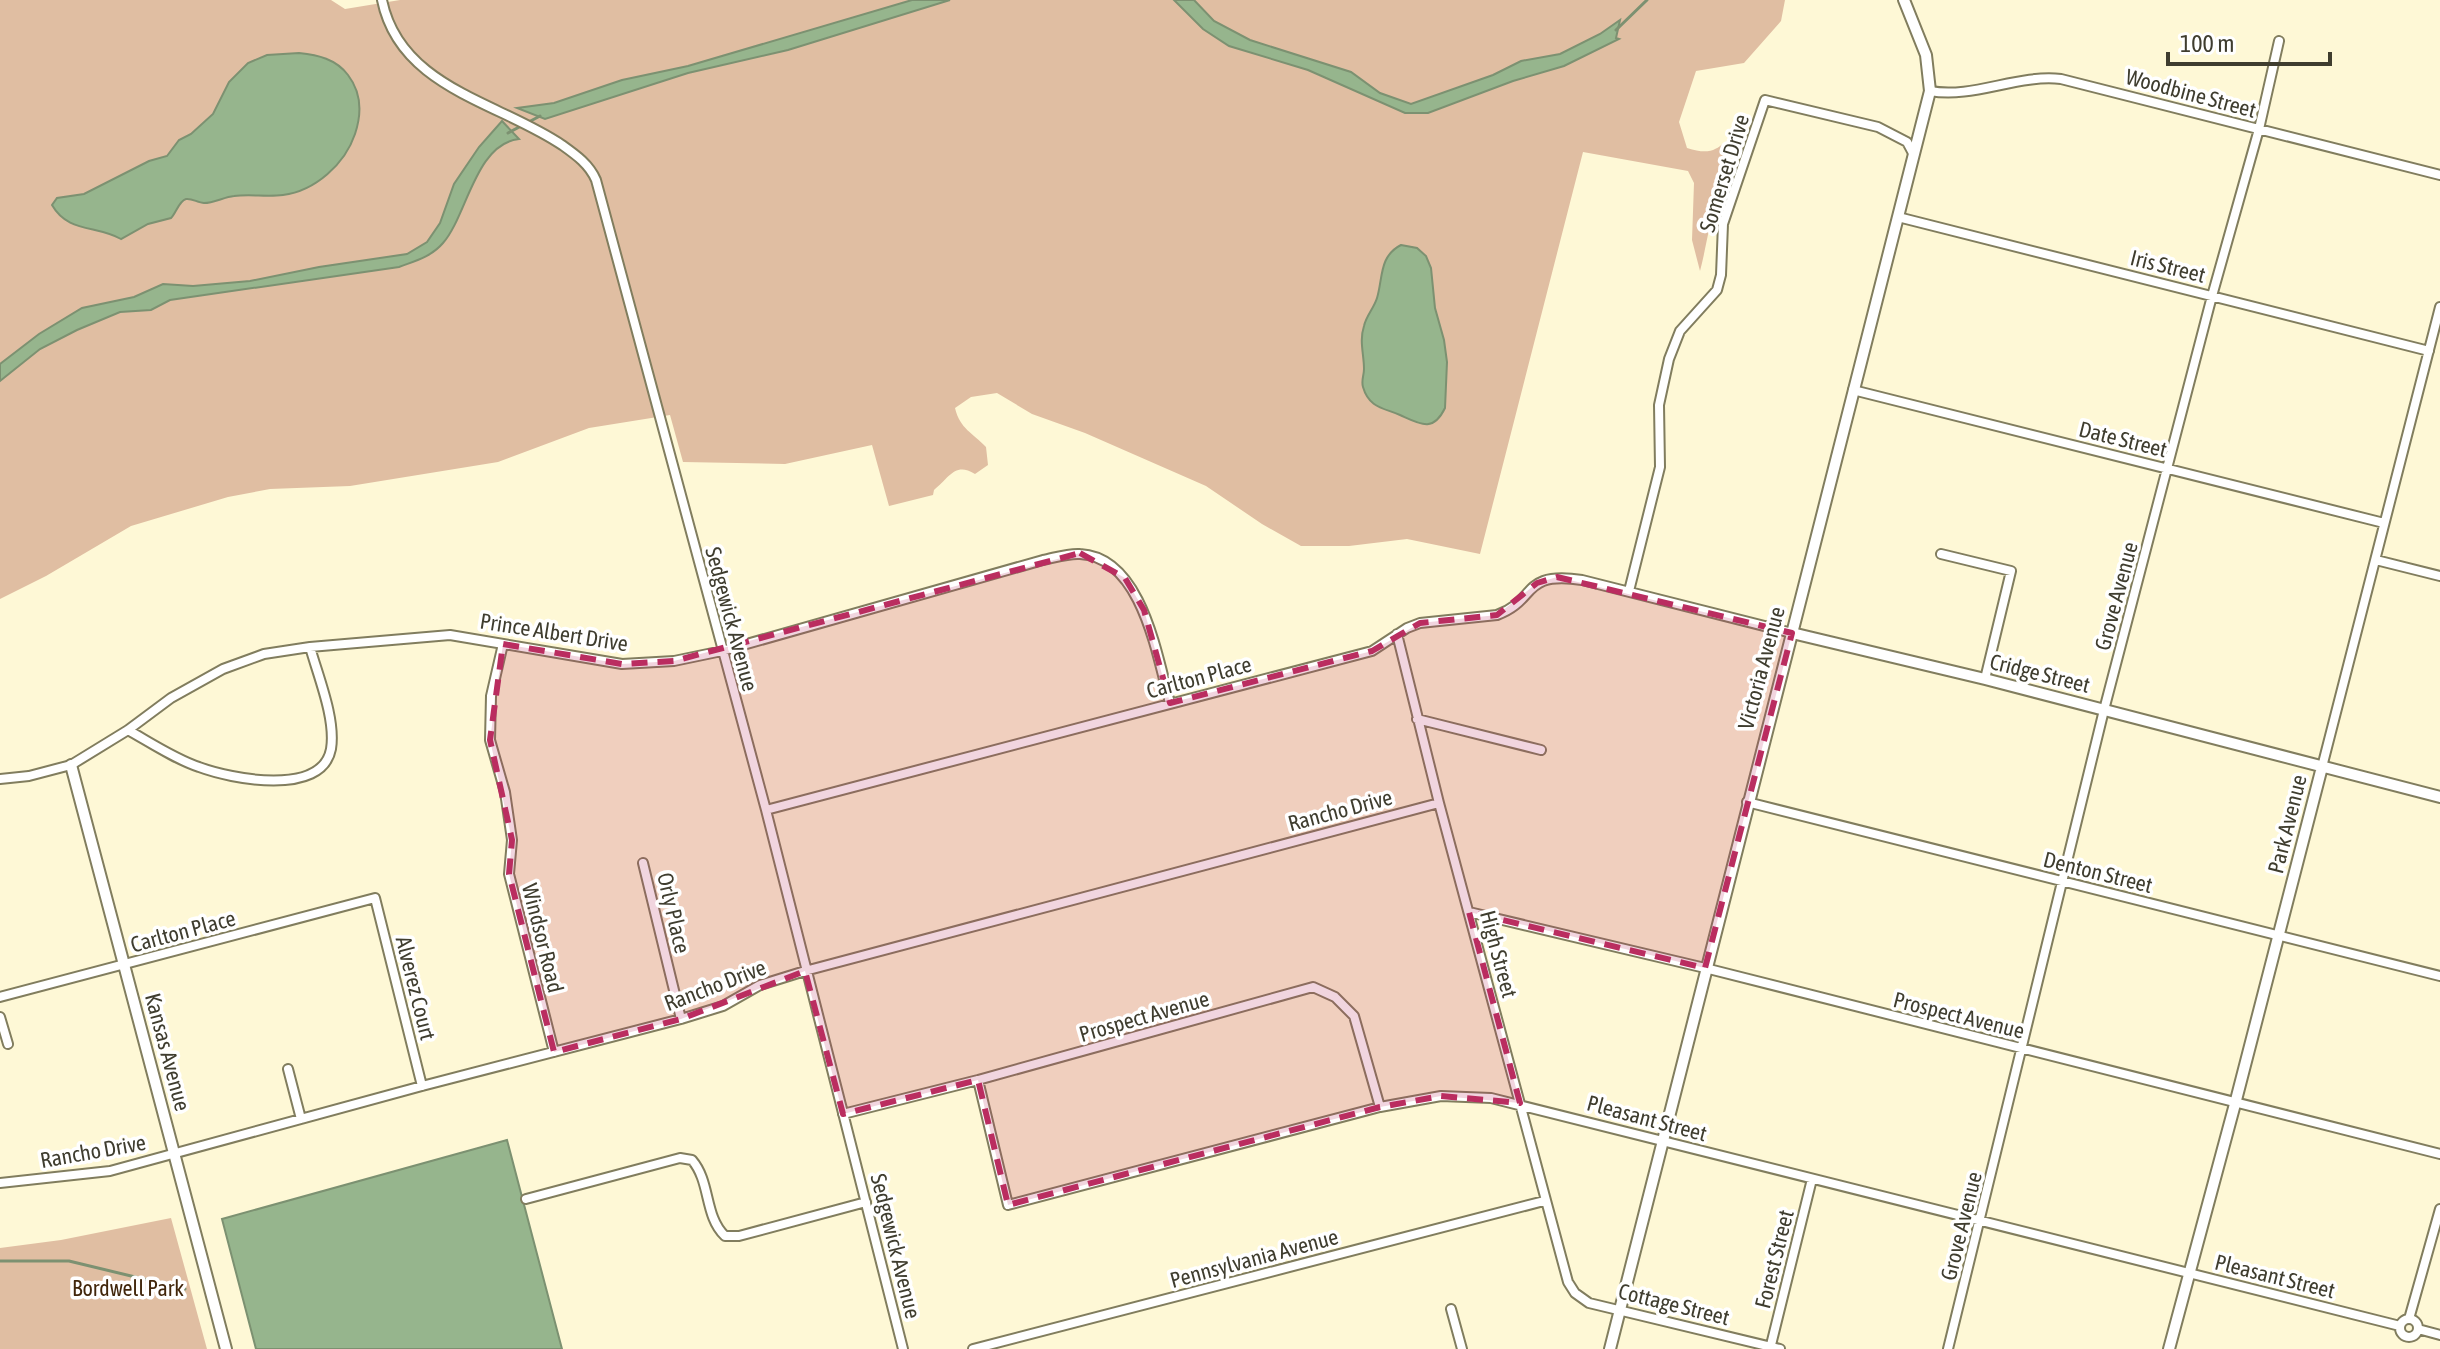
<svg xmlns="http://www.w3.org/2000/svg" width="2440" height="1349" font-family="'Asap Condensed',sans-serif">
	<rect width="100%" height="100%" fill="#fef8d6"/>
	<path fill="#e0bea2" d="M0,0H331L345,9L400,0H1785L1781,21L1744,63L1696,71L1679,122L1687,148C1723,160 1720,136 1743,134C1717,168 1711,229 1700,271L1692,240L1694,183L1688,171L1583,152L1480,554L1407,539L1349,546H1301L1262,524L1206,486L1085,433L1032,414L997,393L971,397L955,408C960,429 973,433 986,447L988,465L975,474C955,462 950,477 934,490L933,495L889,506L872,445L785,464L683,462L670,415L589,428L498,462L350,486L270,489L228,497L131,526L46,576L0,599Z
		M171,1218L207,1349H0V1248L61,1240Z"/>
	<path fill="#96b58d" stroke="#7c9171" stroke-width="2" d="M912,0H950L788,50L688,73L545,119L517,108L554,103L622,80L688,66Z
		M1174,0H1194L1214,21L1250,40L1351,72L1380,93L1411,104L1493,75L1521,61L1560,54L1600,34L1620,20L1616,38L1619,39L1564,66L1513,81L1428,113H1405L1308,70L1229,46L1203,29Z
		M299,53C318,55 336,59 348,75C361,92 362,113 355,134C345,164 315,191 283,195C267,197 250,194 234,196C224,197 214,203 204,203C198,203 192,198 186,199C179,201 176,213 171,218L148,224L121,239C96,225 68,233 52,205L57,198L84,194L149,161L167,156L179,140L191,134L213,114L229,82L248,63L267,55Z
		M502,121L519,139C475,144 467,216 443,243C431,257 415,261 399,267L170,300L151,310L120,312L77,330L40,349L0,381V364L39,334L82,308L134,297L163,284L193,286L250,281L319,267L407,254L427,242L440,223L454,184L479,147Z
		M1401,245L1417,248L1426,256L1431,268L1435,308L1444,340L1447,362L1445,408C1433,433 1420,424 1400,415C1384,408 1369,408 1363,387C1361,380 1364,376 1364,369C1364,354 1359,341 1364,326C1366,316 1374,308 1377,298C1383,278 1379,256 1401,245Z
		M507,1140L562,1349H256L222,1219Z"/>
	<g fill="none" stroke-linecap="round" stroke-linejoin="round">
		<path stroke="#7c9171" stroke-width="3" d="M1616,30L1647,0
			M508,133L540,116
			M0,1261H69L185,1289"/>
		<g stroke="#817d5e" stroke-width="12">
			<path id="minor" d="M382,0C400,88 499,102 562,145C576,155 589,164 596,180L766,810L903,1349
				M1930,91C1973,99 2017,74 2061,79L2440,175
				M1898,217L2429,351
				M1853,390L2384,523
				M1941,554L2011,571L1985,679
				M2376,560L2440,576
				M1629,591L1660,467L1659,405L1669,359L1680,331L1717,290L1721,275L1723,224L1765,100L1878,127L1907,142L1914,155
				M1397,634L1439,803L1568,1282L1575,1293L1589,1303L1780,1349
				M503,644L491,696L490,740L505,792L512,840L509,874L554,1052
				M1417,719L1541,750
				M128,730C151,743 175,759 199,767C231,779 322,797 331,749C336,719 318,676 310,647
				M2322,767L2440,307
				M0,779L29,776L71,765L128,730L171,698L223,669L264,654L310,647L450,635L622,664L674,661L722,651L1043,560C1054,558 1068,553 1080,554C1142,557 1157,656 1170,703
				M1747,802L2440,976
				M766,810L1372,651L1407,628L1420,623L1497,615C1538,600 1520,571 1582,580L1792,633
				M643,863L681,1019
				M1469,912L1705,968L2440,1154
				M0,997L375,898L422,1086
				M0,1017L8,1044
				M288,1069L301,1119
				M978,1080L1008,1205L1380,1107L1441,1096L1491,1098L2400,1326
				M843,1114L978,1080L1313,987L1335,997L1354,1016L1380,1107
				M0,1183L110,1171L422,1086L681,1019L723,1006L760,985L805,971L1439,803
				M526,1199L680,1158L692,1160C711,1182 704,1216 725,1236H739L866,1202
				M1451,1309L1462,1349
				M2409,1319L2440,1209
				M2400 1328a9 9 0 1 1 18 0a9 9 0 1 1-18 0Z
				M2418,1329L2440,1335
				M973,1349L1544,1201
				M1770,1349L1812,1179
				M1948,1349L2104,710L2212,296L2259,129L2279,41"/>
		</g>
		<g stroke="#817d5e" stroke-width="14">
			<path id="tertiary" d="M1792,633L1985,679L2440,797
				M71,765L226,1349
				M1610,1349L1930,91L1926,55L1904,0
				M2169,1349L2235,1104L2322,767"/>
		</g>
		<use href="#minor" stroke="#fff" stroke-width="8"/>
		<use href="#tertiary" stroke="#fff" stroke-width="10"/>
	</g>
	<path fill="#ba2d60" fill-opacity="0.2" stroke="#ba2d60" stroke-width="6" stroke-dasharray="16 10" stroke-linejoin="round" d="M1080,553L1125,578L1144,610L1170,703L1372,651L1420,623L1497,615L1537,583L1557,577L1792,633L1705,968L1469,912L1520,1103L1441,1096L1380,1107L1008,1205L978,1080L843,1114L805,971L681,1019L554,1052L509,874L512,840L490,740L503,644L622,664L674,661Z"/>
	<g text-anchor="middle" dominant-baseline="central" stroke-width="7" stroke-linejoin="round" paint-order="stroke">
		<g font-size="22" fill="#3f3d2f" stroke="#fff">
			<text transform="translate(2191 93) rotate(15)">Woodbine Street</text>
			<text transform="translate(1724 173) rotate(-73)">Somerset Drive</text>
			<text transform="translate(2168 266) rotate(14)">Iris Street</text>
			<text transform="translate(2123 439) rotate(14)">Date Street</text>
			<text transform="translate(2116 596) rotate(-75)">Grove Avenue</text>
			<text transform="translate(732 619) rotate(75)">Sedgewick Avenue</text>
			<text transform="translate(554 632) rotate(9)">Prince Albert Drive</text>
			<text transform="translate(1761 668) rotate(-75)">Victoria Avenue</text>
			<text transform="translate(2040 673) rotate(14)">Cridge Street</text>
			<text transform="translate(1199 677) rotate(-15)">Carlton Place</text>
			<text transform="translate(1340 810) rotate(-15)">Rancho Drive</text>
			<text transform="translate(2287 824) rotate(-76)">Park Avenue</text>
			<text transform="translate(2098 872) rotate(14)">Denton Street</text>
			<text transform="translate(674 913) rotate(77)">Orly Place</text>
			<text transform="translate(183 931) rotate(-15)">Carlton Place</text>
			<text transform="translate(543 938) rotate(76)">Windsor Road</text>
			<text transform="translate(1499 954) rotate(75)">High Street</text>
			<text transform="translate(715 985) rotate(-21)">Rancho Drive</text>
			<text transform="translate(416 988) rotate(76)">Alverez Court</text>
			<text transform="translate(1959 1015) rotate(14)">Prospect Avenue</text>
			<text transform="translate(1144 1016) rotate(-16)">Prospect Avenue</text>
			<text transform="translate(168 1052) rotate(75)">Kansas Avenue</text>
			<text transform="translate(1647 1118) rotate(15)">Pleasant Street</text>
			<text transform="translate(93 1151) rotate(-10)">Rancho Drive</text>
			<text transform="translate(1961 1226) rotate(-76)">Grove Avenue</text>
			<text transform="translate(896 1246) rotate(76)">Sedgewick Avenue</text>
			<text transform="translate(1254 1258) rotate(-15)">Pennsylvania Avenue</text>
			<text transform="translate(1774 1259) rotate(-76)">Forest Street</text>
			<text transform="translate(2275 1276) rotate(14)">Pleasant Street</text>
			<text transform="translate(1674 1304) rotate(14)">Cottage Street</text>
		</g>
		<g font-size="22" fill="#41260b" stroke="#fff">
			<text x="128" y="1288">Bordwell Park</text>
		</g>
	</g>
	<path d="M2168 52v12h162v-12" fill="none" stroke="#3f3d2f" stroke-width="4"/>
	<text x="2180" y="52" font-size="24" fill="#3f3d2f" stroke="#ffffff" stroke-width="6" paint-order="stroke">100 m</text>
</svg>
